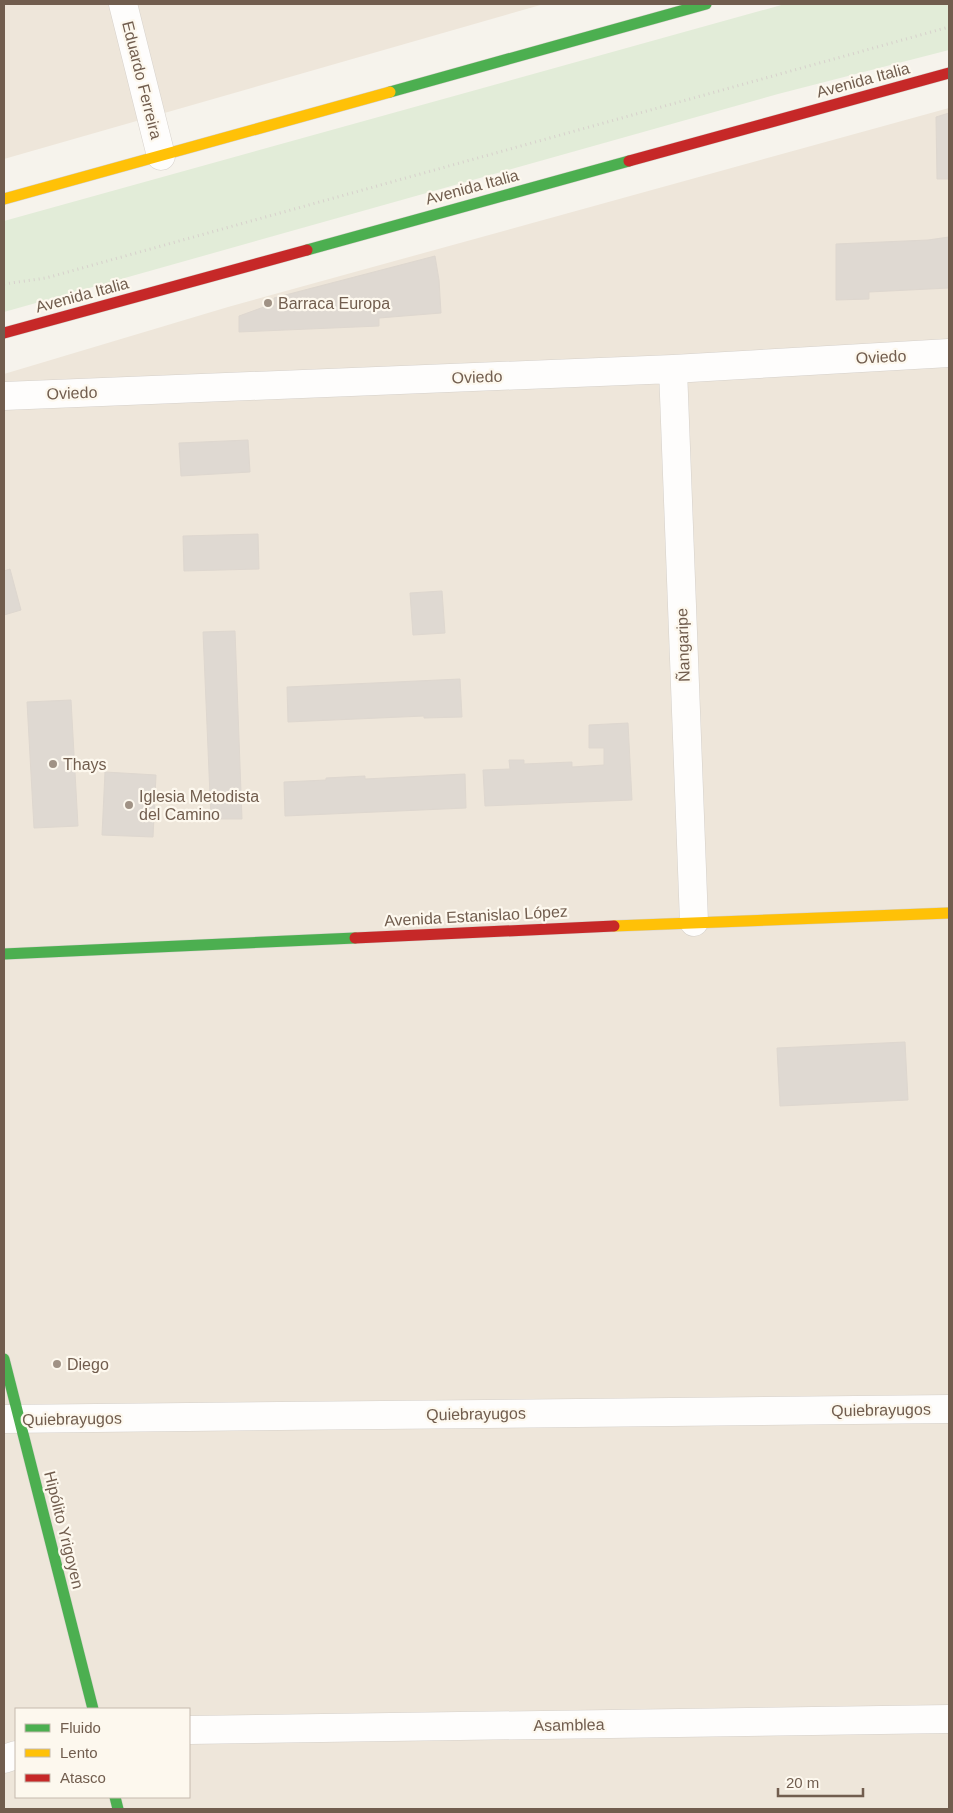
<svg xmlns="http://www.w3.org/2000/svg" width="953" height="1813" font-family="Helvetica,sans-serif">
	<rect width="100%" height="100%" fill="#f6f3ec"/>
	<path fill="#eee6da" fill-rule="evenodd" d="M4,4H544L4,159Z
		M949,108V1809H4V374L228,307ZM16,1709H189V1797H16Z"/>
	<path fill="#e2ecd8" d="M785,4H949V50L778,94L4,312V221Z"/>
	<path fill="#dfd9d2" stroke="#ded7cf" d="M949,113V179H937L936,117Z
		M949,237V288L869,292V299L836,300V244L928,240Z
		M435,256L439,280L441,313L379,318V326L239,332V316L275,303L274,298Z
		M248,440L250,472L181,476L179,443Z
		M258,534L259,569L184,571L183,536Z
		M10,569L21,610L4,615V571Z
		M442,591L445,633L413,635L410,593Z
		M235,631L242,819H211L203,632Z
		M460,679L462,717L424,718V716L288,722L287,687Z
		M71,700L78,826L34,828L27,702Z
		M628,723L632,800L485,806L483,770L510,769L509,760H524V764L572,762V767L604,765V748H589V725Z
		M105,772L156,775L153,837L102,835Z
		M465,774L466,808L285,816L284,782L326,780V778L365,776V779Z
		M905,1042L908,1100L780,1106L777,1048Z"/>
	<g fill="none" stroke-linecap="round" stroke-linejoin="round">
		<g stroke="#d5d0ca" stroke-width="29">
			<path id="street" d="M123,4L161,156
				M673,369L694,922
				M4,396L673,369L949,353
				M4,1419L949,1409
				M189,1730L949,1719
				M4,1759L16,1755"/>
		</g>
		<g stroke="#d5d0ca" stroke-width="12">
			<path id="fast" d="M390,92L706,4
				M307,250L629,161
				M4,954L355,938
				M4,1359L93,1709
				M115,1797L118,1809"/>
		</g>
		<g stroke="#d5d0ca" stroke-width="12">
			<path id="slow" d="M4,199L390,92
				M614,926L949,913"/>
		</g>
		<g stroke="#d5d0ca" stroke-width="12">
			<path id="jam" d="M629,161L949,73
				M4,333L307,250
				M355,938L614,926"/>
		</g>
		<path stroke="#d7d1cc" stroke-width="3" stroke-dasharray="1 4" stroke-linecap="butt" d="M4,284L46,278L949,27"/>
		<use href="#street" stroke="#fefdfc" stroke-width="28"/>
		<use href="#fast" stroke="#4caf50" stroke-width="11"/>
		<use href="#slow" stroke="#ffc107" stroke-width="11"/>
		<use href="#jam" stroke="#c62828" stroke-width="11"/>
	</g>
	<g fill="#a09285" stroke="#fdf8ee" stroke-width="2">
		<circle cx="268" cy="303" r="5"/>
		<circle cx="53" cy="764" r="5"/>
		<circle cx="129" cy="805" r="5"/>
		<circle cx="57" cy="1364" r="5"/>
	</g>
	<g text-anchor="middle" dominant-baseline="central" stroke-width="4.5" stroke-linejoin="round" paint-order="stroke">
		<g font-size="16" fill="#715d4e" stroke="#fdf8ee">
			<text transform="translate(142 80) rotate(76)">Eduardo Ferreira</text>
			<text transform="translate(863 80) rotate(-15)">Avenida Italia</text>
			<text transform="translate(472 187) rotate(-15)">Avenida Italia</text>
			<text transform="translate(82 295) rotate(-15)">Avenida Italia</text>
			<text transform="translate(881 357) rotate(-3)">Oviedo</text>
			<text transform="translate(477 377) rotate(-2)">Oviedo</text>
			<text transform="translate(72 393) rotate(-2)">Oviedo</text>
			<text transform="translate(683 645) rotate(-92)">Ñangaripe</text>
			<text transform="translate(476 916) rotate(-3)">Avenida Estanislao López</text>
			<text transform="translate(881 1410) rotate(-1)">Quiebrayugos</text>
			<text transform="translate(476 1414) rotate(-1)">Quiebrayugos</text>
			<text transform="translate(72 1419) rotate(-1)">Quiebrayugos</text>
			<text transform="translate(64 1530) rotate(76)">Hipólito Yrigoyen</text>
			<text transform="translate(569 1725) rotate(-1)">Asamblea</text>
		</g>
		<g font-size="16" fill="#715d4e" stroke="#fdf8ee" text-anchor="start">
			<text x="278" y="303">Barraca Europa</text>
			<text x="63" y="764">Thays</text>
			<text x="139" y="796">Iglesia Metodista<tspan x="139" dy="18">del Camino</tspan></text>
			<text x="67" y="1364">Diego</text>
		</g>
	</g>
	<rect width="953" height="1813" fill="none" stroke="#715d4e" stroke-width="10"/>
	<rect x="15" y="1708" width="175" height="90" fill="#fdf8ee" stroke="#c5baae"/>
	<rect x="25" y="1724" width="25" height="8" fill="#4caf50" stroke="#c5baae"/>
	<text x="60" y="1733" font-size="15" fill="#715d4e">Fluido</text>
	<rect x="25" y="1749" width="25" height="8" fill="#ffc107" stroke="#c5baae"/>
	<text x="60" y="1758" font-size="15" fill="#715d4e">Lento</text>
	<rect x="25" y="1774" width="25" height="8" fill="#c62828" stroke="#c5baae"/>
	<text x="60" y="1783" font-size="15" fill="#715d4e">Atasco</text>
	<path d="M778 1788v8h85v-8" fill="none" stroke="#715d4e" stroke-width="2.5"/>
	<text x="786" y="1788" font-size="15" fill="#715d4e" stroke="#fdf8ee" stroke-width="4" paint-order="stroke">20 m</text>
</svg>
